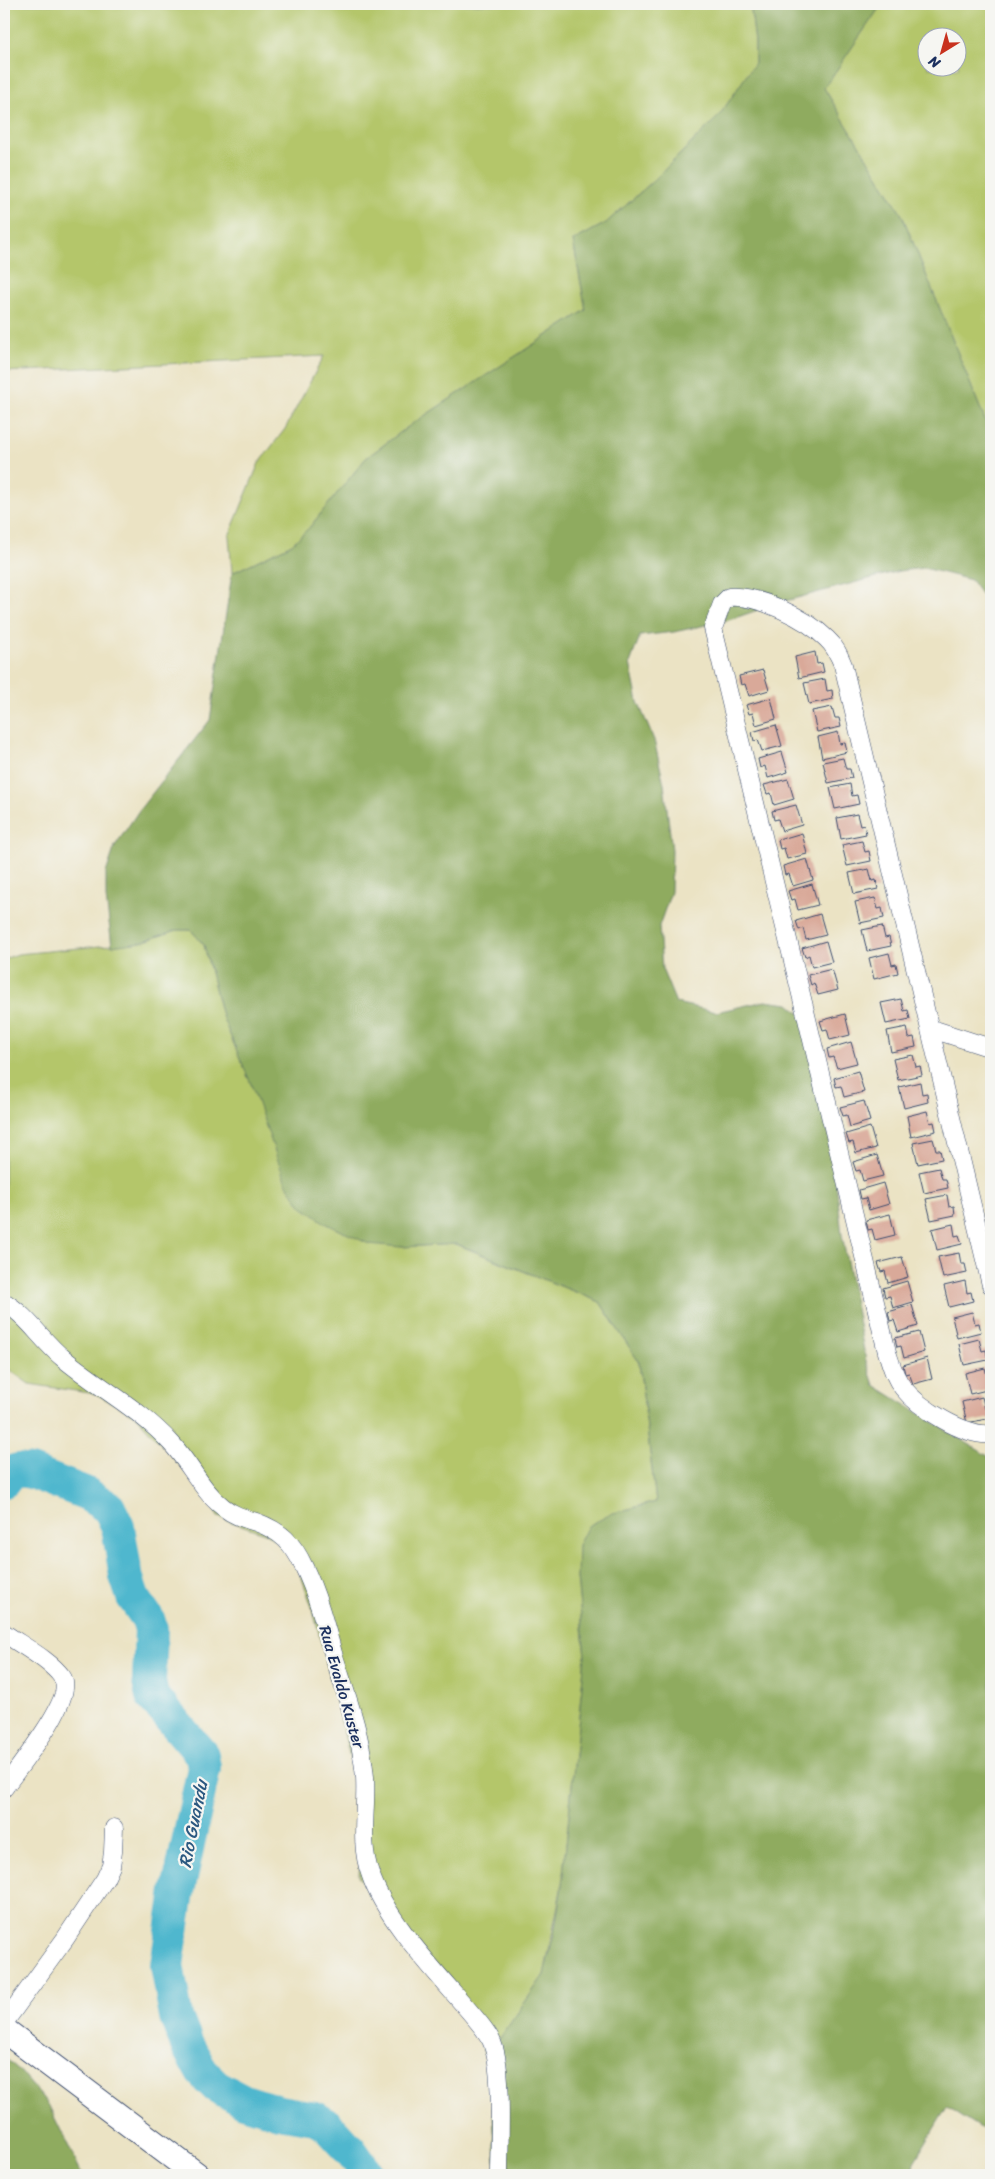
<svg xmlns="http://www.w3.org/2000/svg" width="995" height="2179" font-family="Sriracha,sans-serif">
	<rect width="100%" height="100%" fill="#f6f6f2"/>
	<filter id="ink" filterUnits="userSpaceOnUse"><feTurbulence type="fractalNoise" baseFrequency=".02" numOctaves="2"/><feDisplacementMap in="SourceGraphic" scale="10" xChannelSelector="R" yChannelSelector="G"/><feConvolveMatrix kernelMatrix="1 2 1 2 8 2 1 2 1" color-interpolation-filters="sRGB"/></filter>
	<filter id="wash" filterUnits="userSpaceOnUse"><feTurbulence type="fractalNoise" baseFrequency=".0096" numOctaves="4" result="noise"/><feDisplacementMap in="SourceGraphic" scale="20" xChannelSelector="R" yChannelSelector="G"/><feGaussianBlur stdDeviation="1.12" result="paint"/><feColorMatrix in="noise" values="0 0 0 0 0 0 0 0 0 0 0 0 0 0 0 0 0 1.4 0 .05"/><feComposite in="paint" operator="in"/></filter>
	<g filter="url(#wash)">
		<rect width="100%" height="100%" fill="#ebe3c4"/>
		<path fill="#b4c66a" stroke="#687a64" fill-rule="evenodd" d="M4,4H748L751,10L755,42V63L719,116L652,182L606,223L573,241L586,310L412,424L366,458L309,528L292,544L232,573L229,536L259,463L285,429L324,356L4,372Z
			M882,4H991V435L902,215L824,88ZM928,38H958V68H928Z
			M177,930H191L204,945L222,1016L251,1084L401,1247L456,1244L600,1302L639,1362L656,1502L613,1513L577,1577L585,1656L562,1885L544,1975L500,2038L484,2049L469,2019L430,1974L359,1876L363,1809L313,1610L294,1555L267,1534L218,1517L205,1493L136,1416L96,1394L29,1384L4,1366V959L18,954L141,942Z"/>
		<path fill="#8fab5e" stroke="#556d5e" d="M748,4H882L824,88L902,215L991,435V608L971,580L924,568L899,571L778,603L729,620L674,632L640,636L630,663L638,702L654,740L664,784L672,850L671,892L659,926L662,969L676,1003L716,1012L765,1001L789,1004L803,1016L832,1146L842,1235L866,1361L874,1385L991,1458V2135L947,2107L914,2162L912,2175H497L491,2083L484,2049L500,2038L544,1975L554,1933L562,1885L585,1656L577,1577L578,1545L588,1526L613,1513L656,1502L639,1362L600,1302L457,1244L401,1247L369,1244L327,1224L302,1207L286,1183L251,1084L222,1016L204,945L191,930H177L141,942L112,946L106,898V873L115,846L140,809L210,720L232,573L292,544L309,528L366,458L412,424L586,310L573,241L606,223L652,182L719,116L755,63V42L751,10Z
			M4,2057L19,2070L48,2104L81,2172L86,2175H4Z"/>
		<g fill="none" stroke-linecap="round" stroke-linejoin="round">
			<path stroke="#50b7ce" stroke-width="34" d="M4,1481L11,1472L18,1470L31,1472L85,1493L109,1508L118,1527L126,1576L133,1597L148,1619L151,1629L149,1682L152,1696L202,1755L204,1768L178,1891L167,1965L176,2017L187,2045L202,2072L216,2086L244,2101L279,2112L315,2118L327,2125L351,2151L368,2175"/>
		</g>
		<g id="blocks">
			<path fill="#d9a999" d="M815,652L817,664L822,663L824,672L799,678L795,657Z
				M763,670L769,690L749,696L745,684L741,685L739,676Z
				M825,679L827,691L832,690L833,699L809,704L804,683Z
				M771,698L776,719L756,725L753,713L749,714L746,705Z
				M832,707L835,718H839L841,727L817,732L812,711Z
				M776,725L782,746L762,751L758,740L754,741L752,732Z
				M838,732L840,744L845,743L847,752L822,758L818,737Z
				M782,752L788,772L768,778L765,766L760,768L758,759Z
				M843,758L846,769H850L852,778L828,783L823,762Z
				M788,779L794,799L774,805L771,793L767,794L764,785Z
				M850,784L852,796L857,795L859,804L835,809L830,788Z
				M796,805L802,825L782,831L778,819L774,820L772,811Z
				M857,814L860,826L864,825L866,834L841,839L837,818Z
				M802,833L807,854L787,859L784,848L780,849L778,840Z
				M862,841L865,852L869,851L871,861L847,866L842,845Z
				M807,859L813,880L793,886L789,874L785,875L783,866Z
				M869,869L872,881L876,880L878,889L854,894L849,873Z
				M812,884L818,905L798,910L795,899L791,900L788,891Z
				M875,898L878,909L882,908L884,918L860,923L855,902Z
				M820,914L826,935L806,940L803,928L799,930L796,921Z
				M882,926L885,938L889,937L891,946L867,951L862,930Z
				M826,941L832,962L812,967L809,955L805,957L802,948Z
				M889,953L892,965L896,964L898,973L874,979L869,958Z
				M832,969L838,990L818,995L814,983L811,985L808,975Z
				M901,999L904,1011L908,1010L910,1019L886,1024L881,1003Z
				M845,1014L850,1035L830,1040L827,1029L823,1030L820,1021Z
				M907,1027L909,1038L914,1037L916,1047L891,1052L887,1031Z
				M851,1042L857,1063L837,1068L833,1057L829,1058L827,1049Z
				M913,1055L916,1067L920,1066L922,1075L898,1080L893,1059Z
				M858,1071L864,1092L844,1097L841,1086L836,1087L834,1078Z
				M920,1082L922,1094L927,1093L928,1102L904,1108L899,1087Z
				M864,1101L870,1121L850,1127L847,1115L843,1116L840,1107Z
				M927,1111L930,1123L934,1122L936,1131L911,1137L907,1116Z
				M870,1127L876,1148L856,1153L853,1142L849,1143L846,1134Z
				M933,1139L936,1150H940L942,1159L918,1164L913,1143Z
				M877,1155L883,1176L863,1181L860,1170L856,1171L853,1162Z
				M939,1168L942,1179H946L948,1188L924,1193L919,1172Z
				M883,1183L889,1204L869,1210L866,1198L861,1199L859,1190Z
				M947,1195L949,1207L954,1206L955,1215L931,1220L926,1199Z
				M890,1214L895,1235L875,1240L872,1229L868,1230L866,1220Z
				M953,1224L955,1236L959,1235L962,1244L937,1250L932,1229Z
				M959,1253L961,1264H965L967,1273L943,1278L938,1257Z
				M902,1257L908,1277L888,1283L885,1271L881,1272L878,1263Z
				M907,1281L913,1302L893,1308L890,1296L885,1297L883,1288Z
				M965,1281L967,1293L971,1292L973,1301L949,1307L944,1286Z
				M912,1305L918,1326L898,1332L894,1320L890,1321L888,1312Z
				M972,1312L975,1324L979,1323L981,1332L957,1338L952,1317Z
				M919,1332L924,1352L904,1358L901,1346L897,1347L895,1338Z
				M979,1339L982,1351L986,1350L988,1360L964,1365L959,1344Z
				M927,1358L932,1379L913,1384L909,1373L905,1374L903,1365Z
				M985,1368L988,1380L991,1379V1389L970,1394L965,1373Z
				M982,1397L985,1409L989,1408L991,1418L967,1423L962,1402Z"/>
		</g>
	</g>
	<g filter="url(#ink)">
		<use href="#blocks" fill-opacity="0" stroke="#3a4a6d" stroke-width="1"/>
		<g fill="none" stroke-linecap="round" stroke-linejoin="round">
			<g stroke="#3a4a6d" stroke-width="19">
				<path id="street" d="M932,1029L991,1048
					M991,1285L843,665C839,655 835,646 827,639C806,618 759,595 729,597L722,604L713,628L887,1352C891,1364 894,1377 903,1388C919,1408 965,1437 991,1434
					M4,1302C28,1316 42,1341 63,1358C99,1388 140,1409 171,1443C190,1463 201,1490 223,1507C233,1515 243,1518 256,1522C281,1531 293,1543 304,1567C317,1594 325,1624 333,1653C346,1694 361,1734 365,1777C367,1809 359,1843 370,1873C386,1923 446,1982 480,2024C484,2029 488,2034 491,2040C504,2066 499,2143 499,2175
					M4,1633C21,1645 50,1660 62,1677C77,1697 17,1769 4,1788
					M4,2023L65,1939L105,1879L111,1866L113,1852L114,1828"/>
			</g>
			<g stroke="#3a4a6d" stroke-width="27">
				<path id="secondary" d="M4,2030L197,2175"/>
			</g>
			<use href="#street" stroke="#fff" stroke-width="18"/>
			<use href="#secondary" stroke="#fff" stroke-width="25"/>
		</g>
	</g>
	<g text-anchor="middle" dominant-baseline="central" stroke-width="4.5" stroke-linejoin="round" paint-order="stroke">
		<g font-size="16" fill="#1b2f5e" stroke="#f6f6f2">
			<text transform="translate(342 1687) rotate(74)">Rua Evaldo Kuster</text>
		</g>
		<g font-size="18" font-style="italic" fill="#2b5880" stroke="#f6f6f2">
			<text transform="translate(193 1824) rotate(-79)">Rio Guandu</text>
		</g>
	</g>
	<rect width="995" height="2179" fill="none" stroke="#f6f6f2" stroke-width="20"/>
	<g transform="translate(942 52) rotate(217)"><circle r="24" fill="#f6f6f2" stroke="#9ea6b7"/>
	<path d="M0-4L9 19L0 12L-9 19Z" fill="#c8321e"/>
	<text y="-8" font-size="14" font-weight="bold" text-anchor="middle" fill="#1b2f5e">N</text>
	</g>
</svg>
